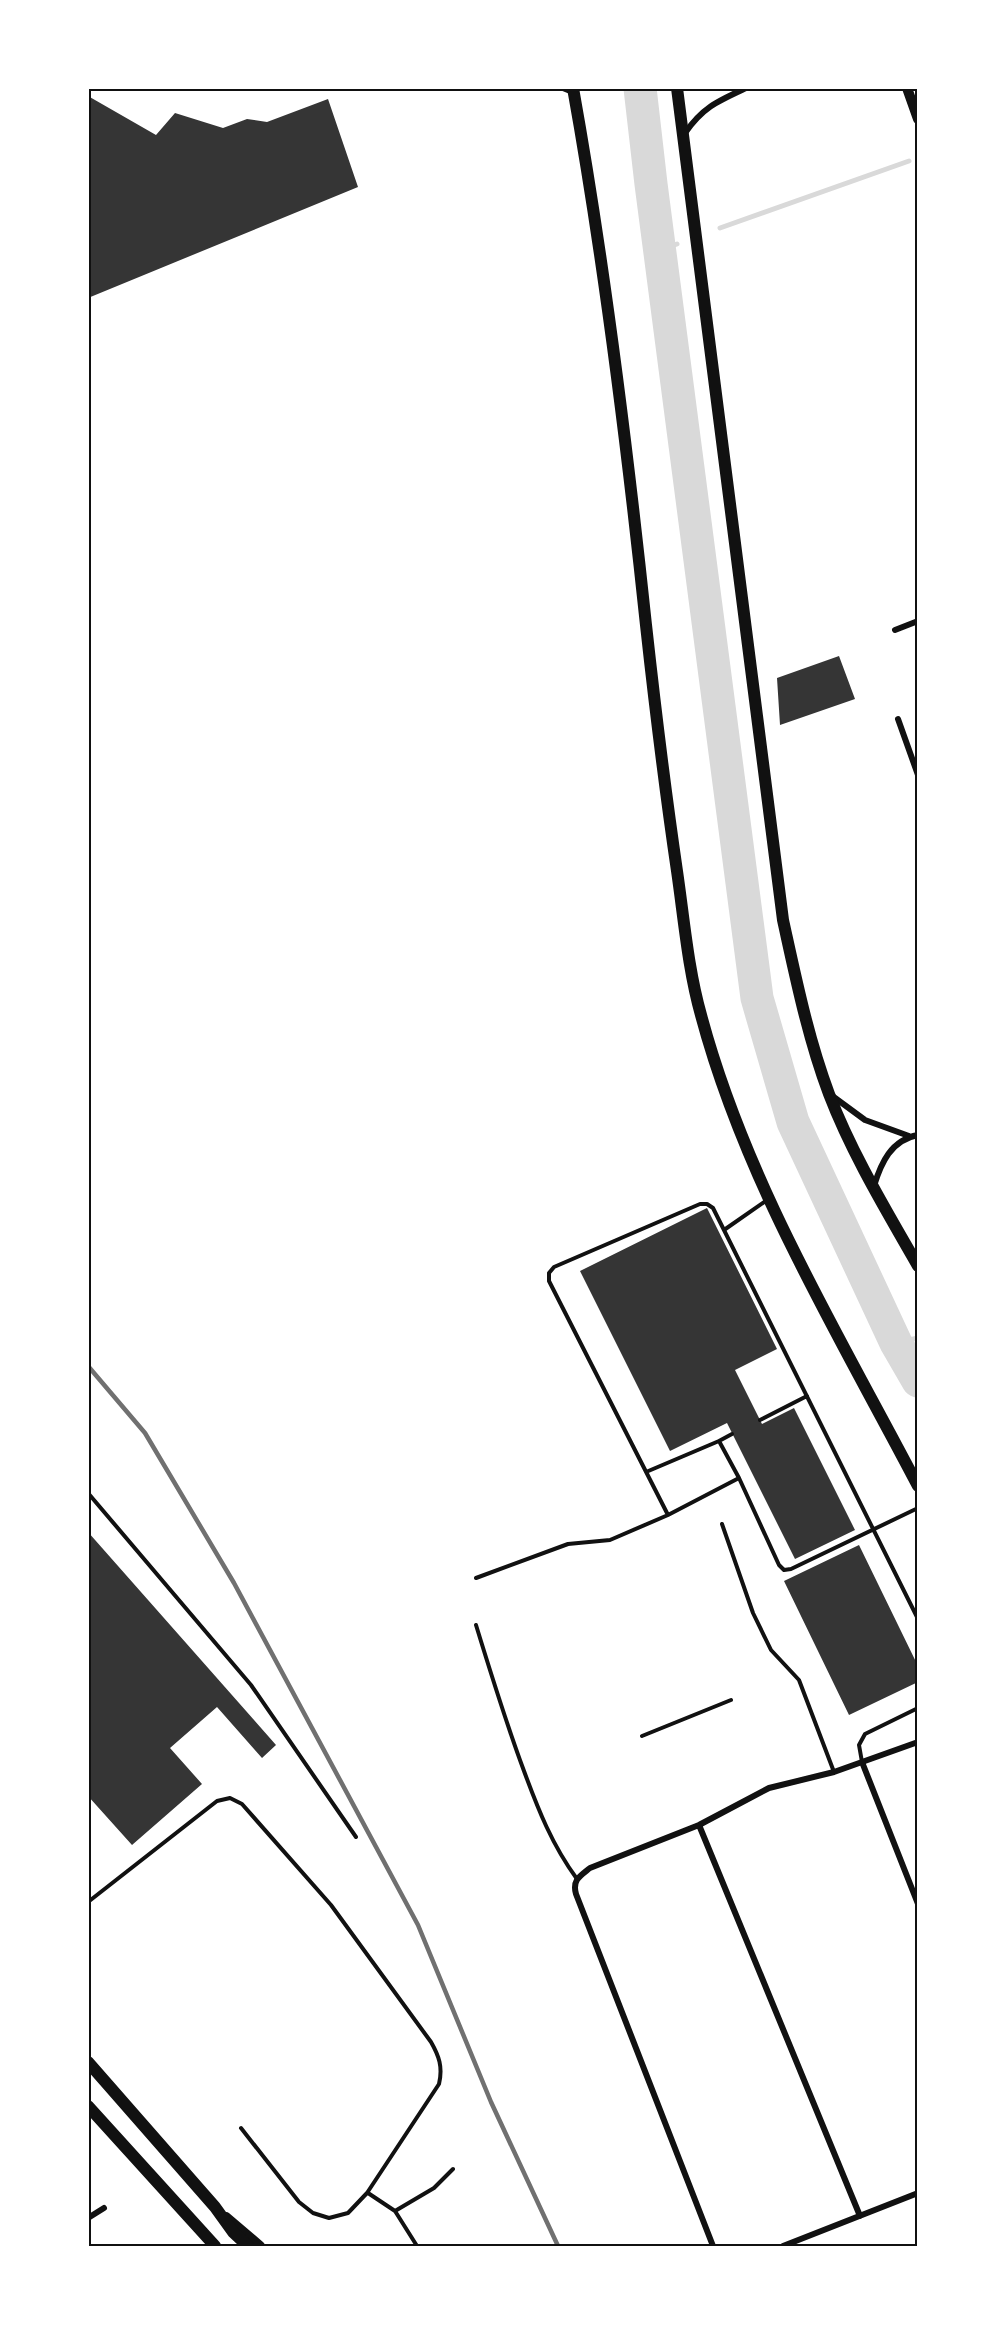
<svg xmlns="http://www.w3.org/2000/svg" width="1006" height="2335" font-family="Karla,sans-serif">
	<rect width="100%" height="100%" fill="#fff"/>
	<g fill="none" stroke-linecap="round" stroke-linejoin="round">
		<path stroke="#d9d9d9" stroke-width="5" d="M720,228L909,161
			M660,250L677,244
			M896,1343L918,1338"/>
		<path stroke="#d9d9d9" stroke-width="33" d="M640,88L651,184L757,998L793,1122L896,1343L918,1381"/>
	</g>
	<path fill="#353535" d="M88,96L156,135L175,113L223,128L247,119L267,122L328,99L358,187L88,298Z
		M839,656L855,699L780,725L777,678Z
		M707,1208L777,1349L735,1370L762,1424L794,1408L855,1530L795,1559L727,1423L670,1451L580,1271Z
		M88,1532L276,1745L262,1758L217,1707L170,1748L202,1784L132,1845L88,1796Z
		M859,1545L918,1666V1682L849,1715L784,1581Z"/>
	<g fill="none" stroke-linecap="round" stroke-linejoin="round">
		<path stroke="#111" stroke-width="4" d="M560,88L570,92
			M724,1230L767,1200
			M760,1420L807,1396
			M732,1434L719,1441L739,1478
			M646,1472L719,1441
			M88,1493L251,1685L356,1837
			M668,1515L549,1281V1273L554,1267L700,1204H707L713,1208L918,1619
			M722,1524L753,1613L771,1650L799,1680L834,1772
			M476,1578L568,1544L610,1540L668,1515L739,1478L779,1565L784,1570L791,1569L918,1508
			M476,1625C491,1674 506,1723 524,1771C538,1809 552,1845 577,1879
			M642,1736L731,1700
			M862,1762L859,1745L865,1734L918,1708
			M88,1902L217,1801L230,1798L242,1804L331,1905L431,2042C439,2056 443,2067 439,2084L367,2193L348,2213L329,2218L313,2213L299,2202L241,2128
			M368,2193L395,2211L417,2246
			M395,2211L434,2188L453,2169"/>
		<path stroke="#111" stroke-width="6" d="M685,133C703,107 718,101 746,88
			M895,630L918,621
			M898,719L918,775
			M831,1095L865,1120L909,1136
			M874,1186C881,1163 891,1140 918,1135
			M862,1762L918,1904
			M699,1825L860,2216
			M88,2218L104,2208
			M713,2246L576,1894C572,1880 580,1876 590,1868L699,1825L769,1788L834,1772L918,1742
			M783,2246L918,2193"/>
		<path stroke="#111" stroke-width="10" d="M907,88L918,119
			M226,2217L260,2246"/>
		<path stroke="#111" stroke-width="12" d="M573,88C605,266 627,445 646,625C655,707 665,789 677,871C684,919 688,969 701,1015C746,1183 838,1333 918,1486
			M677,88L783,920C796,979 808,1038 829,1094C852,1154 886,1210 918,1266
			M88,2062L215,2207L233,2232L248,2246
			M88,2106L215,2246"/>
		<path stroke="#707070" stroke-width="4.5" d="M88,1366L145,1433L234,1583L418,1925L491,2102L558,2246"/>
	</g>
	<rect width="1006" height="2335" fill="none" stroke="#ffffff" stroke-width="180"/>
	<rect x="90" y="90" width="826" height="2155" fill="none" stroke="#111" stroke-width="2"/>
</svg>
